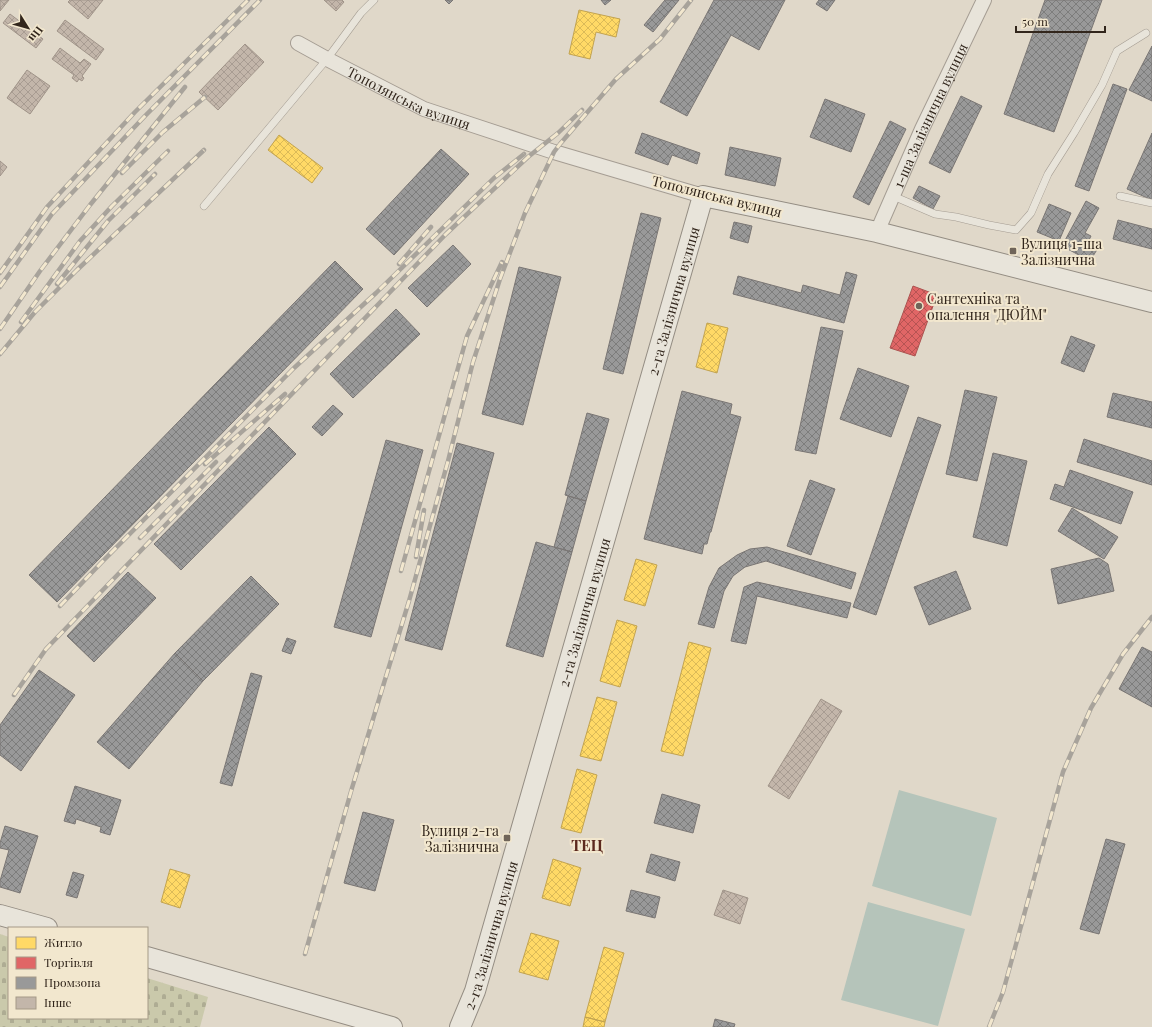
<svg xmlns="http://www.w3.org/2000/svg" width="1152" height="1027" font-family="'Playfair Display',serif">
	<defs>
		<pattern id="cemetery-stones" width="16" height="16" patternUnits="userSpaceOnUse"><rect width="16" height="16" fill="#cac9ab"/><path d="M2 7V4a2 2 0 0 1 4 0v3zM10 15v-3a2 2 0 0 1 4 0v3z" fill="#aeac93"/></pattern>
		<pattern id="homes-cross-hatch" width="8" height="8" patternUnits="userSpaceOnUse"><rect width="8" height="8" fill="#ffd966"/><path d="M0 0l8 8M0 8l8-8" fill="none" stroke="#dbba58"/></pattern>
		<pattern id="shops-cross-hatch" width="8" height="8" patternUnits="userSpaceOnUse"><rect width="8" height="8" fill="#e06666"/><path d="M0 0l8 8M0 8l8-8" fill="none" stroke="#b65453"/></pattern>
		<pattern id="industry-cross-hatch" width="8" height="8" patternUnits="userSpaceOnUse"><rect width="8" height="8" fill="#999"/><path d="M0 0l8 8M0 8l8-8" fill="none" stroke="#7d7d7c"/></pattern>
		<pattern id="building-cross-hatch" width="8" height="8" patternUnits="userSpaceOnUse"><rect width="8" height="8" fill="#c3b6aa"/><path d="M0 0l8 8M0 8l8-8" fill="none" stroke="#a89c92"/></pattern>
	</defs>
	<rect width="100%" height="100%" fill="#e0d8c9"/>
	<path fill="url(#cemetery-stones)" d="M0,934L9,937V1018H147V978L208,997L200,1027H0Z"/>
	<path fill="#b5c4ba" d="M899,790L997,818L971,916L872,886Z
		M868,902L965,929L938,1026L841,1000Z"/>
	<path fill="url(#homes-cross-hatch)" stroke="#c2a350" d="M579,10L620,19L616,37L596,32L590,59L569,54Z
		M279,135L323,168L312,183L268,150Z
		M707,323L728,328L717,373L696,367Z
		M636,559L657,565L645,606L624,600Z
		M617,620L637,626L620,687L600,681Z
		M689,642L711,648L683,756L661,751Z
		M597,697L617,702L601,761L580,756Z
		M577,769L597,775L581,833L561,828Z
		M553,859L581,868L570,906L542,898Z
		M170,869L190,875L180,908L161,902Z
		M531,933L559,941L548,980L519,972Z
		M604,947L624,953L605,1022L585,1017Z
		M585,1017L605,1022L604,1027H583Z"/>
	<path fill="url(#shops-cross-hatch)" stroke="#ac5350" d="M913,286L937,295L915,356L890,348Z"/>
	<path fill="url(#industry-cross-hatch)" stroke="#7a7674" d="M445,0H453L449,4Z
		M601,0H611L605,5Z
		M665,0H679L653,32L644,25Z
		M714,0H785L759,50L731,35L687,116L660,102Z
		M819,0H835L827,11L816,4Z
		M1045,0H1102L1054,132L1004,114Z
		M1152,46V101L1129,90Z
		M1113,84L1127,89L1089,191L1075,186Z
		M961,96L982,106L950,173L929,163Z
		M825,99L865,114L851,152L810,137Z
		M890,121L906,129L869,205L853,197Z
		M642,133L700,153L697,164L672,155L668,165L635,153Z
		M1152,133V200L1127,189Z
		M730,147L781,158L775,186L725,175Z
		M441,149L469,174L394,255L366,229Z
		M919,186L940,196L933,209L913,198Z
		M1086,201L1099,208L1085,233L1091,236L1088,242L1098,248L1090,261L1062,246Z
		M1049,204L1071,213L1059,241L1037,232Z
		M641,213L661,218L623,374L603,369Z
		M1118,220L1152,229V249L1113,239Z
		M734,222L752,226L748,243L730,238Z
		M453,245L471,264L427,307L408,288Z
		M335,261L363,289L57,602L29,575Z
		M519,267L561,277L523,425L482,414Z
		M846,272L857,275L844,323L733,294L738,276L801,293L803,285L840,295Z
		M396,309L420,334L353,398L330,374Z
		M821,327L843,331L816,454L795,450Z
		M1071,336L1095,345L1084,372L1061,363Z
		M858,368L909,386L891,437L840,419Z
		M965,390L997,397L977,481L946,474Z
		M682,391L732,404L730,414L741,417L711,532H710L707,544H704L702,554L644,539Z
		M1113,393L1152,402V428L1107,417Z
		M333,405L343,414L322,436L312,427Z
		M587,413L609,419L586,501L565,495Z
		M918,417L941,425L876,615L853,607Z
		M269,427L296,454L181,570L154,544Z
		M1084,439L1152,461V485L1077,462Z
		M386,440L423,450L371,637L334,627Z
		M457,443L494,453L442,650L405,640Z
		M993,453L1027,461L1007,546L973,537Z
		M1070,470L1133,492L1121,524L1050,499L1055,484L1064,487Z
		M810,480L835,489L811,555L787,546Z
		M568,496L586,501L572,552L554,547Z
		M1072,508L1118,537L1104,559L1058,531Z
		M536,542L572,552L543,657L506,646Z
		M767,547L856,573L851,589L766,561L745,567L733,576L724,591L714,628L698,624L709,587L719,568L737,555L750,549Z
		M1099,558L1108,564L1114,591L1058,604L1051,569Z
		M956,571L971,609L929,625L914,587Z
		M128,572L156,598L94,662L67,636Z
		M251,576L279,604L203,681L175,653Z
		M757,582L851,603L847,618L757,596L746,644L731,641L744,587Z
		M287,638L296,641L291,654L282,651Z
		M1142,647L1152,652V707L1119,689Z
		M175,653L203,681L129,769L97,742Z
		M39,670L75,695L21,771L0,755V725Z
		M251,673L262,676L232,786L220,783Z
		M75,786L121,800L110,835L100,832L101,827L76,819L75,824L64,821Z
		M662,794L700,805L693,833L654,823Z
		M363,812L394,820L375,891L344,883Z
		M5,826L38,836L20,893L0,887V881L9,850L0,848V843Z
		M1106,839L1125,844L1099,934L1080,929Z
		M651,854L680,862L675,881L646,872Z
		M73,872L84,875L77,898L66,895Z
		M631,890L660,897L655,918L626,911Z
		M715,1019L735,1024L734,1027H713Z"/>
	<path fill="url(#building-cross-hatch)" stroke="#a09489" d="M0,0H9L0,11Z
		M70,0H103L88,19L68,2Z
		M324,0H342L344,2L336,11Z
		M10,14L43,39L36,48L3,23Z
		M65,20L104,49L96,60L57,31Z
		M245,44L264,62L218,110L199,92Z
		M60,48L80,63L84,59L91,64L82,76L84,78L82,81L79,79L77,82L72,78L74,75L52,59Z
		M27,70L50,86L30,114L7,98Z
		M0,161L7,167L0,176Z
		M821,699L842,711L789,799L768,786Z
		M723,890L748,898L740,924L714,915Z"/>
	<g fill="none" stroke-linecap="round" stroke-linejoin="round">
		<g stroke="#a59d93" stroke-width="8">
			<path id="lane" d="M893,196L935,214L956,217L989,225L1016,230L1031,213L1048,174L1074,133L1102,85L1117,51L1146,33
				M1120,196L1152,203
				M204,206L327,59L361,13L374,0"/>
		</g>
		<g stroke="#a59d93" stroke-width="16">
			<g id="street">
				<path id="s1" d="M298,43L327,59L424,109L554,152L703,196"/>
				<path id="s2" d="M877,232L922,129L984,0"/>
			</g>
		</g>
		<g stroke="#948d83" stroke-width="22">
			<g id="secondary">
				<path d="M0,915L47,928"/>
				<path d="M147,957L392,1027"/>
				<path id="s3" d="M460,1027L475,991L703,196L877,232L1152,302"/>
			</g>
		</g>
		<use href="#lane" stroke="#e8e4da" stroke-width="7"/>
		<use href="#street" stroke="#e8e4da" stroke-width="14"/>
		<use href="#secondary" stroke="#e8e4da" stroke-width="20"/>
		<g stroke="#a8a39b" stroke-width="4.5">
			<path id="rail" d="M122,173L163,132L205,97
				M399,264L431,227
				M0,273L47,207L135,112L248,0
				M57,284L108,221L155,174
				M0,287L52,214L145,116L260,0
				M21,322L80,241L112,206L168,151
				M0,329L40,271L90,205L185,87
				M0,354L35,312L77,270L204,150
				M205,464L285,394
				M140,538L216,462
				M416,557L424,510
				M401,571L467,336L502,262
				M60,606L101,563L294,368L376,293L494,178L524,154
				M14,695L46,649L446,234L528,157L558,133L582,110
				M305,954L352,788L409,601L448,461L473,362L500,279L525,213L554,152L560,144L616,79L660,39L691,0
				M989,1027L1003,992L1063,772L1091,708L1123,654L1152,617"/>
		</g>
		<use href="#rail" stroke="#f2e7ce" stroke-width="3" stroke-dasharray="9" stroke-linecap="butt"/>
	</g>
	<g fill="#6f6459" stroke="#f2e7ce" stroke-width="1.5">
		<rect x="1009" y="247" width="8" height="8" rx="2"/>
		<circle cx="919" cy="306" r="4"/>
		<rect x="503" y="834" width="8" height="8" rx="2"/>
	</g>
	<g text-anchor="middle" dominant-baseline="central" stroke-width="4" stroke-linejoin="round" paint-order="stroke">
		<g font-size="14" fill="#32261c" stroke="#f2e7ce">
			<text stroke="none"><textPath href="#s1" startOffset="124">Тополянська вулиця</textPath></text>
			<text stroke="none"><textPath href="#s2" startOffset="128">1-ша Залізнична вулиця</textPath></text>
			<text transform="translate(717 196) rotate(14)">Тополянська вулиця</text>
			<text stroke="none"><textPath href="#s3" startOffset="757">2-га Залізнична вулиця</textPath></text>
			<text stroke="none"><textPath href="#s3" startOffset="433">2-га Залізнична вулиця</textPath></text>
			<text stroke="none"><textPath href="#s3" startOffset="97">2-га Залізнична вулиця</textPath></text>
		</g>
		<g font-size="14" fill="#32261c" stroke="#f2e7ce" text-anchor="start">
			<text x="1021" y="243">Вулиця 1-ша<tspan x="1021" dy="16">Залізнична</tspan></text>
			<text x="927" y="298">Сантехніка та<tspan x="927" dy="16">опалення "ДЮЙМ"</tspan></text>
			<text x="499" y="830" text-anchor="end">Вулиця 2-га<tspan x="499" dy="16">Залізнична</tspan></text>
		</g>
		<g font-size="15" font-weight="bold" fill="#5c291e" stroke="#f2e7ce">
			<text x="587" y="845">ТЕЦ</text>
		</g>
	</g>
	<rect x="8" y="927" width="140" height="92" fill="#f2e7ce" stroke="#a59a87"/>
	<rect x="16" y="937" width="20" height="12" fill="#ffd966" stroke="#a59a87"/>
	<text x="44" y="947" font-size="12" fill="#32261c">Житло</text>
	<rect x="16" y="957" width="20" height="12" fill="#e06666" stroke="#a59a87"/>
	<text x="44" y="967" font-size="12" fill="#32261c">Торгівля</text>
	<rect x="16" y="977" width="20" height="12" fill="#999999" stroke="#a59a87"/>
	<text x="44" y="987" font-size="12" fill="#32261c">Промзона</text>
	<rect x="16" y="997" width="20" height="12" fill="#c3b6aa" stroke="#a59a87"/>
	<text x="44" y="1007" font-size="12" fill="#32261c">Інше</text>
	<g transform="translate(28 28) rotate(127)" stroke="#f2e7ce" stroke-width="3" paint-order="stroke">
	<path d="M0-3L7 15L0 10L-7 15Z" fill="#32261c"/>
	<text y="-6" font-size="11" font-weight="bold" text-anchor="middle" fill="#32261c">Пн</text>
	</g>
	<path d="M1016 26v6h89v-6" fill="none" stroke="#32261c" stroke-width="2"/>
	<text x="1022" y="26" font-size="12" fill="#32261c" stroke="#f2e7ce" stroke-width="3" paint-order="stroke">50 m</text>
</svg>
